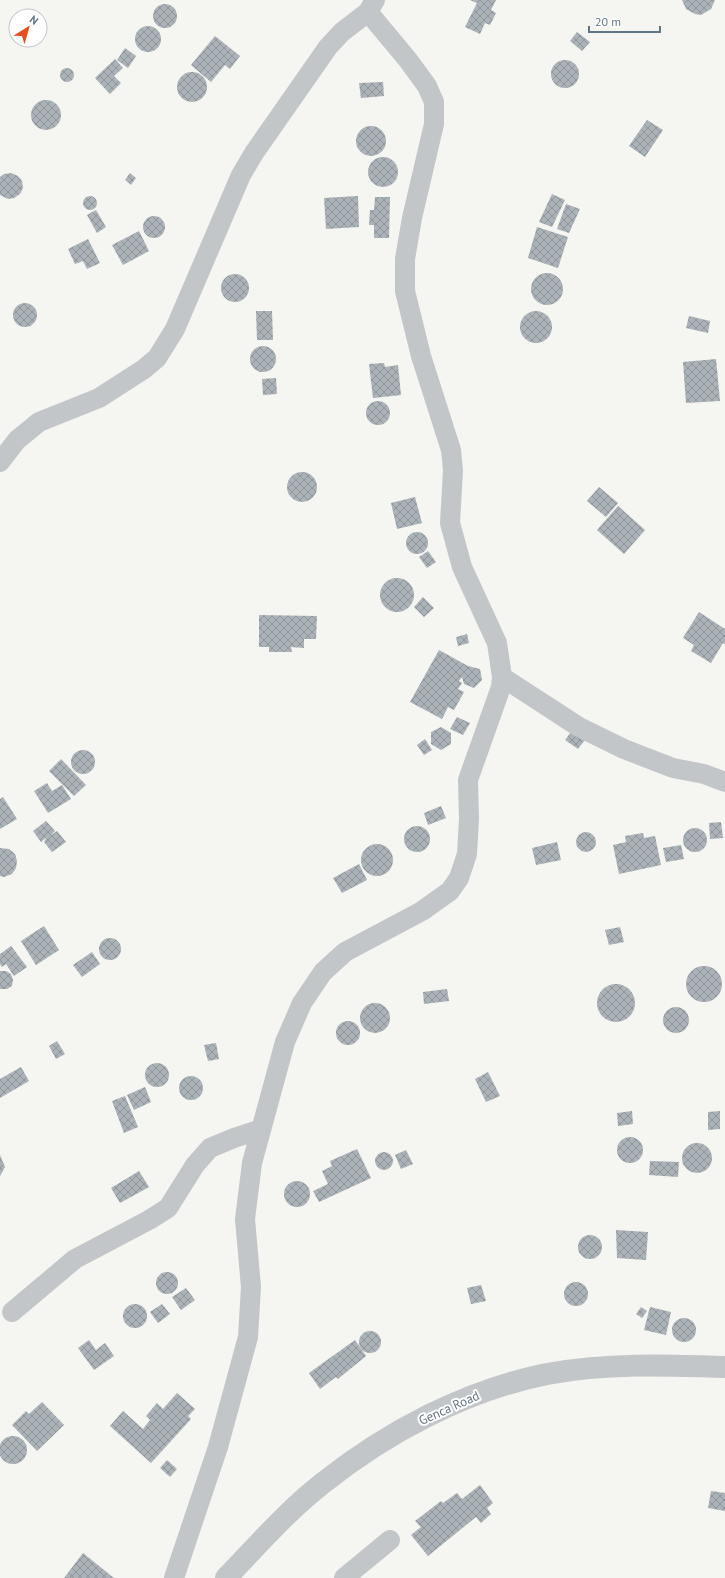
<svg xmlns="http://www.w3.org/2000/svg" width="725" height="1578" font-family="'PT Sans',sans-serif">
	<defs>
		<pattern id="building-cross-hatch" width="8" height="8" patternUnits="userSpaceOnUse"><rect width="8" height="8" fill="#abb3b8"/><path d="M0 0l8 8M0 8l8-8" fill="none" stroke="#8f969b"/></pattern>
	</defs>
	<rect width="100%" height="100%" fill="#f5f5f1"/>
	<path fill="url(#building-cross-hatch)" d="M470,0H496L491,10L496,13L490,25L485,23L480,34L465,27L477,3Z
		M682,0H715L711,9L701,15L695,14L686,9Z
		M153 16a12 12 0 1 1 24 0a12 12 0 1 1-24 0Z
		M135 39a13 13 0 1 1 26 0a13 13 0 1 1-26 0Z
		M577,32L590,42L582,51L570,41Z
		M215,36L240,56L230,69L225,65L211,82L191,65Z
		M125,48L136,56L128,68L117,60Z
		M115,59L123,68L114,76L121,83L110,94L95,78Z
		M551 74a14 14 0 1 1 28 0a14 14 0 1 1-28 0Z
		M60 75a7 7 0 1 1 14 0a7 7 0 1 1-14 0Z
		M177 87a15 15 0 1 1 30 0a15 15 0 1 1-30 0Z
		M383,82L384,96L361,98L359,83Z
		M31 115a15 15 0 1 1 30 0a15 15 0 1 1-30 0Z
		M647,120L663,130L645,157L629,146Z
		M356 141a15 15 0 1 1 30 0a15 15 0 1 1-30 0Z
		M368 172a15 15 0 1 1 30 0a15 15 0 1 1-30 0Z
		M11,173L18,176L22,181L23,188L20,194L14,198L8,199L0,195V177L4,174Z
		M130,173L136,178L131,185L125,180Z
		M552,194L565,200L552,227L539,222Z
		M83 203a7 7 0 1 1 14 0a7 7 0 1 1-14 0Z
		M358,196L359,227L326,229L324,198Z
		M375,197H390L389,238H374V225H369L370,210H374Z
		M566,204L580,209L569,233L557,229Z
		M96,210L106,227L97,233L87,215Z
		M143 227a11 11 0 1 1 22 0a11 11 0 1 1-22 0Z
		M537,227L568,237L558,268L528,258Z
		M139,231L149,251L123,265L112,245Z
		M88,239L100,263L87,269L83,261L75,264L68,249Z
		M531 289a16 16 0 1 1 32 0a16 16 0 1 1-32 0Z
		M221 288a14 14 0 1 1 28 0a14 14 0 1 1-28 0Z
		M13 315a12 12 0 1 1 24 0a12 12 0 1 1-24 0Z
		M256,311H272L273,340H257Z
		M520 327a16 16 0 1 1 32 0a16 16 0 1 1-32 0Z
		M689,316L710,321L708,333L686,328Z
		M250 359a13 13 0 1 1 26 0a13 13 0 1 1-26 0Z
		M716,359L720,401L686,403L683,362Z
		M384,363L385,367L398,365L401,395L373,398L369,364Z
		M276,378L277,394L263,395L262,379Z
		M366 413a12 12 0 1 1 24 0a12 12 0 1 1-24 0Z
		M287 487a15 15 0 1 1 30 0a15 15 0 1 1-30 0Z
		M599,487L618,503L606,517L587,501Z
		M415,497L422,523L397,529L391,503Z
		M618,506L645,530L624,554L597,530Z
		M406 543a11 11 0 1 1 22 0a11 11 0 1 1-22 0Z
		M428,551L436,562L427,568L419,557Z
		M380 595a17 17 0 1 1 34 0a17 17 0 1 1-34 0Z
		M423,597L434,608L424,617L414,607Z
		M699,612L725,629V644L723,643L711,663L691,651L694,645L683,638Z
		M259,615L317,616L316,639H304V648L291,647L292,652H269V647H259Z
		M467,634L469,643L458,646L456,637Z
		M439,650L468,666L480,669L482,680L474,688L464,684L462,677L459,681L462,683L458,689L464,692L454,710L448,707L442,719L410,702Z
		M457,717L470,723L463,735L450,729Z
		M441,727L451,733V744L441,750L431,744V732Z
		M574,728L587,737L578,749L565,740Z
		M425,739L432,750L424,755L417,745Z
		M71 762a12 12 0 1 1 24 0a12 12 0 1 1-24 0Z
		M61,759L86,785L74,796L49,771Z
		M47,783L52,791L62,785L71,799L48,813L34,791Z
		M3,797L17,819L0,829V799Z
		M441,806L446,818L428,825L424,813Z
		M46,821L55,831L50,836L57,831L66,842L52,852L44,842L47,837L41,842L33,831Z
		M721,822L723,838L710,839L709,823Z
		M404 839a13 13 0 1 1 26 0a13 13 0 1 1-26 0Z
		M683 840a12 12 0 1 1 24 0a12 12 0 1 1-24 0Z
		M576 842a10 10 0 1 1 20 0a10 10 0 1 1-20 0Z
		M643,833L644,838L655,836L661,865L619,874L613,845L626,842L625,836Z
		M557,842L561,860L536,865L532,848Z
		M361 860a16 16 0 1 1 32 0a16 16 0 1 1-32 0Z
		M681,845L684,859L666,862L663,848Z
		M0,848L9,849L15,854L17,861L16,868L12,874L4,877L0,876Z
		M359,864L367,880L342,893L333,878Z
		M44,926L59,950L36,965L21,941Z
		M620,927L624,942L609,945L605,930Z
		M99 949a11 11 0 1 1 22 0a11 11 0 1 1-22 0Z
		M11,946L27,967L14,976L6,964L2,967L0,964V954Z
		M92,952L100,964L82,977L73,965Z
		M686 984a18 18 0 1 1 36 0a18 18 0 1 1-36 0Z
		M0,971H6L11,974L13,980L12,986L7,989H0Z
		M597 1003a19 19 0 1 1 38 0a19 19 0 1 1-38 0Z
		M447,989L449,1001L424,1004L423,992Z
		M360 1018a15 15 0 1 1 30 0a15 15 0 1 1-30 0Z
		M663 1020a13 13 0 1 1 26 0a13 13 0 1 1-26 0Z
		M336 1033a12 12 0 1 1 24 0a12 12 0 1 1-24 0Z
		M57,1041L65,1054L56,1059L49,1046Z
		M216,1043L219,1059L208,1061L204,1045Z
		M145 1075a12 12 0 1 1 24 0a12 12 0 1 1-24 0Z
		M21,1067L29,1081L0,1098V1079Z
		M488,1072L500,1096L486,1102L475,1079Z
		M179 1088a12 12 0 1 1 24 0a12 12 0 1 1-24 0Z
		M145,1087L151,1102L134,1110L127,1095Z
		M125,1096L138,1127L124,1133L112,1101Z
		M632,1111L633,1124L618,1126L617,1113Z
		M720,1111V1129L708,1130V1112Z
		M617 1150a13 13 0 1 1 26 0a13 13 0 1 1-26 0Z
		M682 1158a15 15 0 1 1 30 0a15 15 0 1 1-30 0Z
		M357,1149L371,1178L319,1202L313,1191L328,1184L322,1171L332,1166L330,1161Z
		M406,1150L413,1164L401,1169L395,1155Z
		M375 1161a9 9 0 1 1 18 0a9 9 0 1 1-18 0Z
		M0,1155L5,1167L0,1176Z
		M650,1161L679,1162L678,1177L649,1175Z
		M139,1171L149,1187L120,1203L111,1188Z
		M284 1194a13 13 0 1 1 26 0a13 13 0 1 1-26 0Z
		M616,1230L648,1232L646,1260L617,1258Z
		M578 1247a12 12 0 1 1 24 0a12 12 0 1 1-24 0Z
		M156 1283a11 11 0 1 1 22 0a11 11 0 1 1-22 0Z
		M564 1294a12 12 0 1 1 24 0a12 12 0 1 1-24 0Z
		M481,1285L486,1301L471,1304L467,1288Z
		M186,1288L195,1300L181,1310L172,1297Z
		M123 1316a12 12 0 1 1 24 0a12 12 0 1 1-24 0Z
		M162,1304L170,1314L158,1323L150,1312Z
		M641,1307L647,1311L642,1318L636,1314Z
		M650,1307L671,1312L666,1335L644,1330Z
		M672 1330a12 12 0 1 1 24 0a12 12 0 1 1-24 0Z
		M359 1342a11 11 0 1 1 22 0a11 11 0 1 1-22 0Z
		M89,1340L96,1350L105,1343L114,1356L94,1370L78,1348Z
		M355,1340L366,1356L338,1379L336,1377L320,1389L309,1373Z
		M177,1393L195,1409L188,1416L191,1419L151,1463L110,1426L123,1411L143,1429L150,1420L146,1416L157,1403L163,1409Z
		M42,1402L64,1425L37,1451L12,1425L26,1411L29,1414Z
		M-1 1450a14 14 0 1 1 28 0a14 14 0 1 1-28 0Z
		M167,1460L177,1469L170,1477L160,1468Z
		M480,1485L493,1503L487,1508L491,1514L481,1523L476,1517L428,1556L411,1535L421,1527L415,1521L441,1501L443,1503L457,1493L462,1499Z
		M711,1491L725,1493V1511L708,1508Z
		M83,1553L114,1578H64Z"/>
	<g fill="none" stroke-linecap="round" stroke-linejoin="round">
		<path stroke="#c2c6c9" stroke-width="20" d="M0,462L17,440L39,422L99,398L144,369L157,358L175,329L241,175L254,153L328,47L342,32L368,12L375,0
			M502,677L579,727L624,749L673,768L704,774L725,782
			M12,1312L75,1259L149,1220L168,1208L195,1165L210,1148L234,1138L261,1129
			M174,1578L218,1447L248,1337L251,1287L245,1219L252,1163L285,1042L302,1003L323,972L345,952L422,911L450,891L459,878L467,854L469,819L468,780L501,687L502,677L497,643L462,567L450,523L453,470L451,450L421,356L405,291V259L412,218L434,124V102L427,86L408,60L368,12
			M344,1578L390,1540"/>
		<path stroke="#c2c6c9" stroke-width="22" d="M226,1578C257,1546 287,1511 323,1483C387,1432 466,1390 547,1374C605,1363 666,1365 725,1367"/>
	</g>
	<g text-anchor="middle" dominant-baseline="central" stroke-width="4" stroke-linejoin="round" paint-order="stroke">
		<g font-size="13" fill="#627583" stroke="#fff">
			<text transform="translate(449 1408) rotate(-24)">Genca Road</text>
		</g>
	</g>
	<g transform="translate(28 28) rotate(37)"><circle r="19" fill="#ffffff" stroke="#c0c8cd"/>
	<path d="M0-3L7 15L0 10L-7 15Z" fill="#eb4c1b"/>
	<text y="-6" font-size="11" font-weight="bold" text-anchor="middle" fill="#627583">N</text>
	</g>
	<path d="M589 26v6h71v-6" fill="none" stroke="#627583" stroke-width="2"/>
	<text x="595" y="26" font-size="12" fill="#627583" stroke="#ffffff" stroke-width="3" paint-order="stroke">20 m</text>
</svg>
